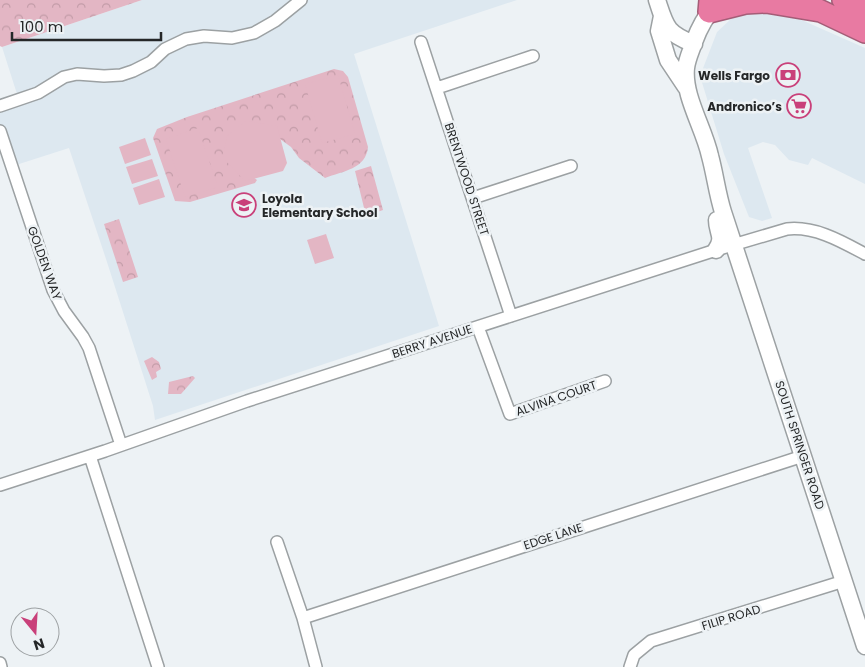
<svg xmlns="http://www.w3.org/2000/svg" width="865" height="667" font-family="Poppins,sans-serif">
	<defs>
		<pattern id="park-crowns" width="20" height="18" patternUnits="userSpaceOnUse" patternTransform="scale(1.25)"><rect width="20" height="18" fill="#e3b6c4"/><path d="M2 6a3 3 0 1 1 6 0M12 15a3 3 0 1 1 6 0" fill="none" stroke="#c39ca8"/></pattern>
	</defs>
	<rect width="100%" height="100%" fill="#edf2f5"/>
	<path fill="#dde8f0" d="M142,0H517L354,54L439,326L155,420L153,406L107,262L69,148L16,165L0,126V100L17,94L2,47Z
		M753,6L779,10L865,48V184L812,158L808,165L789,160L775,145L763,142L748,148L772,218L762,221L749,217L724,154L700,76L717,32L731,19Z"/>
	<path fill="url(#park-crowns)" d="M0,0H142L2,47L0,46Z
		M334,69L343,71L348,77L368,147C366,169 343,171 325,178L299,158L291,147L269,131L244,170L257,180L255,183L190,202L175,201L153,138L157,129L187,117Z
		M371,166L383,210L366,216L355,171Z
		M119,219L138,277L123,282L104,224Z
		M152,357L159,362L161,369L156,372L157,377L152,380L144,361Z
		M193,376L195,378L181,394H168L169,382Z"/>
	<path fill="#e3b6c4" d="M338,75L355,134L322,143L305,84Z
		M246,121L277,126L287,163L283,171L245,181L223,158L227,136Z
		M198,128L218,187L185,197L166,139Z
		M145,138L151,155L125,164L119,147Z
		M152,159L158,176L132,184L126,167Z
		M159,179L165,197L139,205L133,188Z
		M326,234L334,258L315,264L307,240Z"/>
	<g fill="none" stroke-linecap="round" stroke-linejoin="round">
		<g stroke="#9ca1a3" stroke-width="14">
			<path id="street" d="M421,42L511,316
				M437,88L533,56
				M0,106L38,93L64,77L77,74L104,76L121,75L133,71L151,62L165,49L186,39L204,36L232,38L254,33L275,21L301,0
				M0,131L53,290L64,311L83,337L89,348L121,445
				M473,198L571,166
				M478,327L510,414L605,381
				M90,456L158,667
				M0,485L105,451L247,401L716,250L787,229C815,226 841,241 865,254
				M277,542L303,618L316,667
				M303,618L803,456
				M0,663L1,667
				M630,667L634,655L651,641L844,581"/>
		</g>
		<g stroke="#9ca1a3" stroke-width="19">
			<path id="secondary" d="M657,0C666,27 666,33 694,44
				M717,3C707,14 699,28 694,42C691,51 687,59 686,68C683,96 704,128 710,156C715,174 717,193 723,212L865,646
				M662,16L659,31L668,60L686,87
				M716,250C725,237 717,233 717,220"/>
		</g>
		<g stroke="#a45d77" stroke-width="24">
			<path id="highway" d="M710,0L709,12L745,3L766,2L820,11
				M843,0L865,11
				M808,5L865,32"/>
		</g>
		<use href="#street" stroke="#fff" stroke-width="11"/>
		<use href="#secondary" stroke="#fff" stroke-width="16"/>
		<use href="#highway" stroke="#e87aa2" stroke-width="21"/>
	</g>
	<defs>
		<g id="bank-ring" transform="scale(1.25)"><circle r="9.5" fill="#edf2f5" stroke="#c9407a" stroke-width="1.5"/><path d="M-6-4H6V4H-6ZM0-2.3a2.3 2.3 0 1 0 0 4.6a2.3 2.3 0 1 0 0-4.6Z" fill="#c9407a"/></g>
		<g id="supermarket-ring" transform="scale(1.25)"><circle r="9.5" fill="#edf2f5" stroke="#c9407a" stroke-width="1.5"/><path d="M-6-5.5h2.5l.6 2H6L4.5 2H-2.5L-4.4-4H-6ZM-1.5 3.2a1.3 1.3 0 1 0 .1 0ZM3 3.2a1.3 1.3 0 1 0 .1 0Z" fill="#c9407a"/></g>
		<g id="school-ring" transform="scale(1.25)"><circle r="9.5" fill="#edf2f5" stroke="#c9407a" stroke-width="1.5"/><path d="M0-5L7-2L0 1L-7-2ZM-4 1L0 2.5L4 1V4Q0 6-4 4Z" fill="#c9407a"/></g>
	</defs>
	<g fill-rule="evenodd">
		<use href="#bank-ring" x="788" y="75"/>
		<use href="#supermarket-ring" x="799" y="106"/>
		<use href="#school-ring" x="244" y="205"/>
	</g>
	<g text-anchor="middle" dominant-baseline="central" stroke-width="5" stroke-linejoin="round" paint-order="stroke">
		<g font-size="12" font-weight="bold" fill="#252728" stroke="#edf2f5" text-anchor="end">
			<text x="770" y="75">Wells Fargo</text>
			<text x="782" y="106">Andronico’s</text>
			<text x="262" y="198" text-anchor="start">Loyola<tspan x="262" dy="14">Elementary School</tspan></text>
		</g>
		<g font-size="12" fill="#252728" stroke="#edf2f5">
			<text transform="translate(467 179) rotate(72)">BRENTWOOD STREET</text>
			<text transform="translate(45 263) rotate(70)">GOLDEN WAY</text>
			<text transform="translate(432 341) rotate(-18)">BERRY AVENUE</text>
			<text transform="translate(556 398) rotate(-19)">ALVINA COURT</text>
			<text transform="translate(800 445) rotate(72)">SOUTH SPRINGER ROAD</text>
			<text transform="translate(553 536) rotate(-18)">EDGE LANE</text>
			<text transform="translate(731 617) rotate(-17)">FILIP ROAD</text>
		</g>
	</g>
	<g transform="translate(35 632) rotate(162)"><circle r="24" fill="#edf2f5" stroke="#9da1a3"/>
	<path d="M0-4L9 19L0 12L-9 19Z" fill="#c9407a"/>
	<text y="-8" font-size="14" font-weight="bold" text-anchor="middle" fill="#252728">N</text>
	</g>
	<path d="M12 32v8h149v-8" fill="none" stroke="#252728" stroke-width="2.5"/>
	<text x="20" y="32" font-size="15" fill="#252728" stroke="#edf2f5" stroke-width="4" paint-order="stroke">100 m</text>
</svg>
